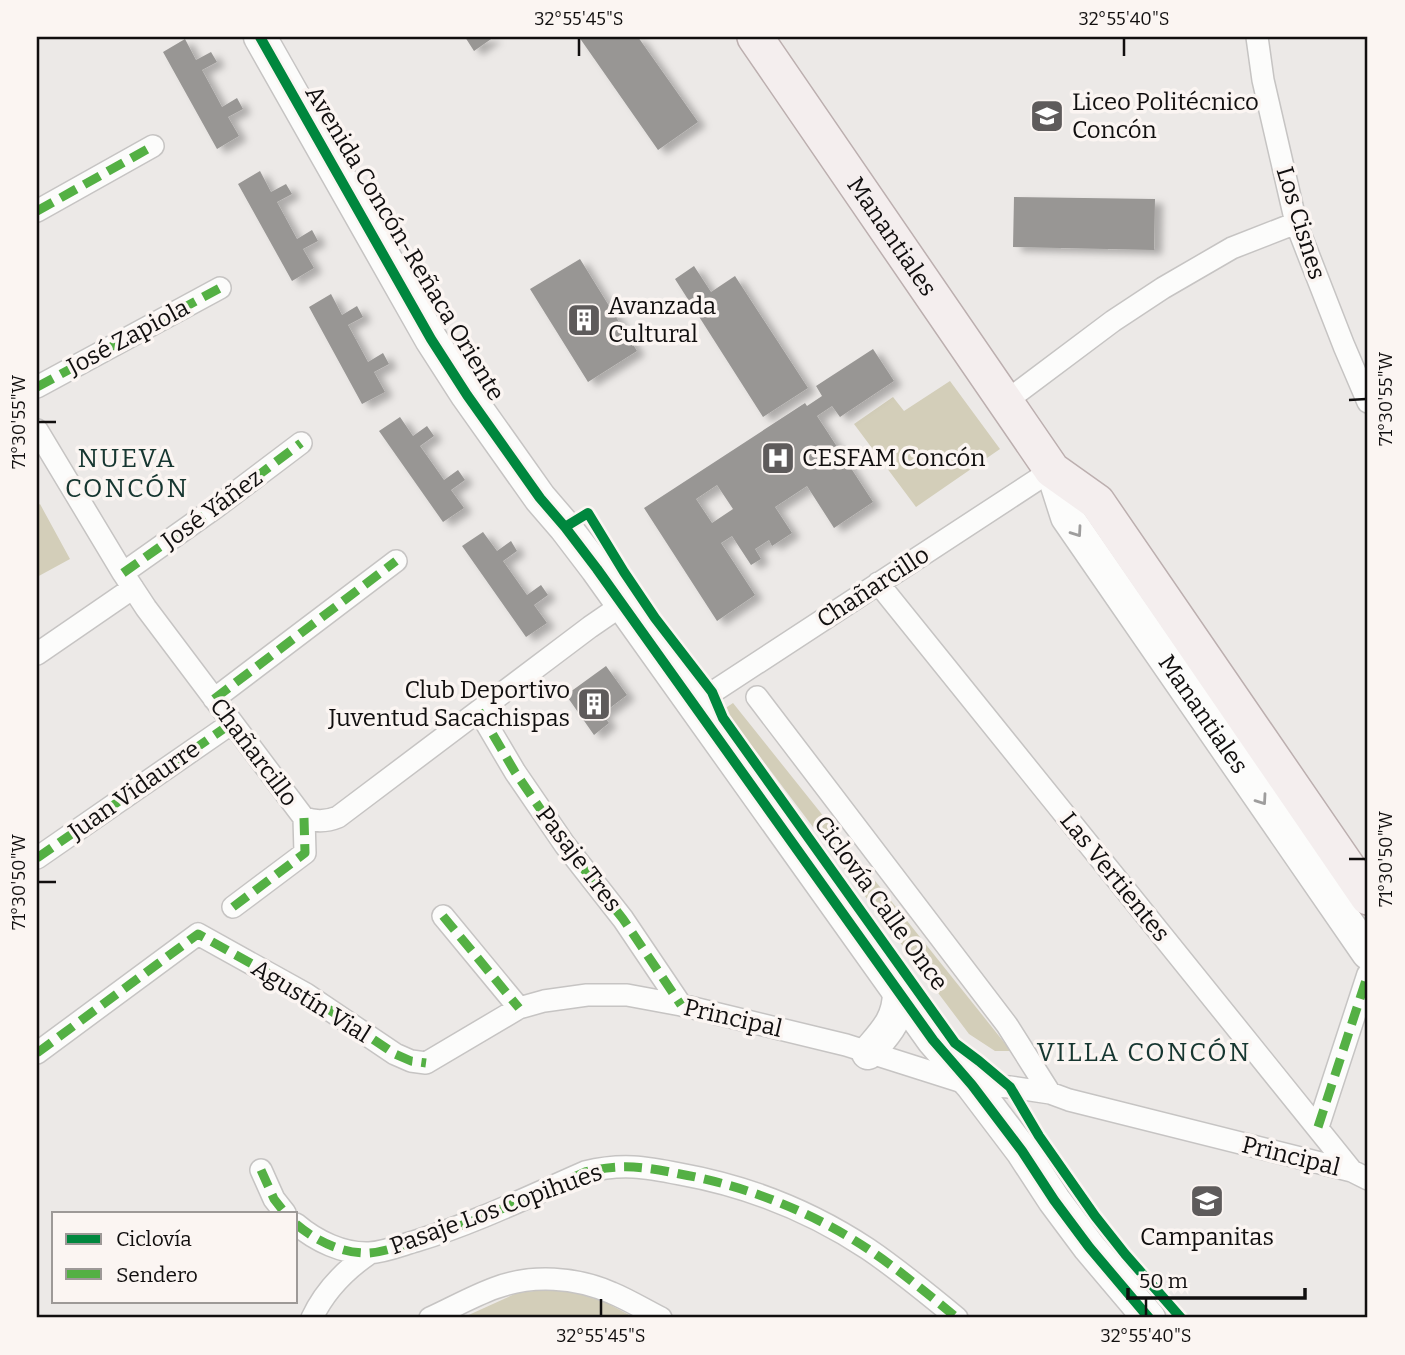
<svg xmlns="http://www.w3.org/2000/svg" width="1405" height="1355" font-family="Bitter,serif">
	<defs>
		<filter id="shadow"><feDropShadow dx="8" dy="4.5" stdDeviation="3.5" flood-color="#0004"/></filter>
	</defs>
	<rect width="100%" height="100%" fill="#ece9e7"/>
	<path fill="#d3ceb9" d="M950,381L1000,449L916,507L854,424L893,397L904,411Z
		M40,504L70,559L37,577V506Z
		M733,703L1011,1051H995L969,1034L724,709Z
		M560,1288L605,1302L635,1318H462L517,1293Z"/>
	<path fill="#989694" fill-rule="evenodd" filter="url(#shadow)" d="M465,37H494L474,51Z
		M579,37H638L698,122L658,150Z
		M185,39L196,60L211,52L217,62L202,70L222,107L237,98L243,109L228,117L239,136L217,149L163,52Z
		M260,171L271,192L286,184L292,194L277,202L297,239L312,230L318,241L303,249L314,268L292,281L238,184Z
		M1014,197L1155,199L1154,250L1013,247Z
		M580,259L637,351L588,382L530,289Z
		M694,266L711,292L735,276L808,388L763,417L675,279Z
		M331,294L342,315L357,306L363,317L348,325L368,362L383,353L389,364L374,372L385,392L362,404L309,307Z
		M873,349L894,381L840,417L832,406L817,416L873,502L834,528L807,486L775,507L792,533L772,546L769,540L755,549L761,559L751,565L732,536L721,543L755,595L717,621L644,508L805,403L807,406L822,396L816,386ZM717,485L733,509L712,523L696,499Z
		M400,417L413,436L427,426L434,436L420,446L444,480L458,470L465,480L451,490L464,508L443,522L379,431Z
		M483,532L497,551L511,541L517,551L503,561L527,595L541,585L548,595L534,605L547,623L526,637L462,546Z
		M606,666L627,695L602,714L609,723L594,735L566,695Z"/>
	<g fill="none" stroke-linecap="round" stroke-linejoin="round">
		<g stroke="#c6c4c3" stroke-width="24">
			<path id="street" d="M1257,37L1263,80L1296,223L1344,346L1368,402
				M37,211L153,146
				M37,387L220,288
				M1005,402L1113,321L1163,288L1232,248L1296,223
				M37,430L123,573L146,608L304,818C316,822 326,822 338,817L590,627L622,605
				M123,573L215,508L301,443
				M878,583L1352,1171
				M37,654L133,588
				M757,697L1007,1025L1050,1093
				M214,699L396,561
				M693,705L1052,470
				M479,711L515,772L565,845L623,919L681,1005
				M37,858L232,723
				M233,907L305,853L304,818
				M443,916L519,1008
				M37,1053L198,934L306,994L395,1054L411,1061L426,1063L519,1008L544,1001L587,995H627L681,1005L846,1045L972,1085L1010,1087L1050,1093L1069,1100L1352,1171L1368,1179
				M1318,1127L1368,974
				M261,1170L274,1199L285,1213
				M296,1224C316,1241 343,1254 369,1253C385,1252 402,1245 416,1241C475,1223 530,1196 585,1172C622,1163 645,1167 680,1174C747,1186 812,1212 868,1249C899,1270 928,1294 957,1318
				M312,1318C325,1290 345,1270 370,1253
				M430,1318C452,1308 473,1296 495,1288C532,1274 576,1277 612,1293C629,1300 645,1310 661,1318"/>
		</g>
		<g stroke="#c6c4c3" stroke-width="35">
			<g id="secondary">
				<path d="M260,37L431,339L467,395L540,498L565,527L597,569L933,1040L972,1085L1022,1151L1054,1200L1089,1247L1149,1318"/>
				<path id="s1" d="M1052,470L1067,517L1368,953"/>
				<path d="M868,1053C885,1033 899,1020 899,992"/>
			</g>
		</g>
		<g stroke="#bcafaf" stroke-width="38">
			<g id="primary">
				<path id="s2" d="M755,37L1052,470L1097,502L1368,897"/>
			</g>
		</g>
		<use href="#street" stroke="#fcfcfb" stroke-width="21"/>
		<use href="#secondary" stroke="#fcfcfb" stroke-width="32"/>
		<use href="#primary" stroke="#f4eeee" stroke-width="35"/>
		<path stroke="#54b044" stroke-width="9" stroke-dasharray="18 9" stroke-linecap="butt" d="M37,211L153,146
			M37,387L220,288
			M123,573L215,508L301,443
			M214,699L396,561
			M479,711L515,772L565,845L623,919L681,1005
			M37,858L232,723
			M233,907L305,853L304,818
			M443,916L519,1008
			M37,1053L198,934L306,994L395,1054L411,1061L426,1063
			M1318,1127L1368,974
			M261,1170L274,1199L285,1213
			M296,1224C316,1241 343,1254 369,1253C385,1252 402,1245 416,1241C475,1223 530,1196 585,1172C622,1163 645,1167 680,1174C747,1186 812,1212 868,1249C899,1270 928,1294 957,1318"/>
		<g stroke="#fbf5f2" stroke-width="15">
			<path id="cycleway" d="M260,37L431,339L467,395L540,498L565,527L597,569L933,1040L972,1085L1022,1151L1054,1200L1089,1247L1149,1318
				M565,527L588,513L624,572L655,618L712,692L723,718L955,1043L979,1061L1010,1087L1039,1136L1095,1216L1125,1254L1181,1318"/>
		</g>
		<use href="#cycleway" stroke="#00873e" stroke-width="10"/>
	</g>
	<defs><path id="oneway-chevron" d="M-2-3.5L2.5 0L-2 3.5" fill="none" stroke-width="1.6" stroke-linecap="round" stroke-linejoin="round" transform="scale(1.75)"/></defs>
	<g stroke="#9e9d9d">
		<use href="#oneway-chevron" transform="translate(1077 532) rotate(55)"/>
		<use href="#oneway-chevron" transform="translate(1262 800) rotate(55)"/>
	</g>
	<path fill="none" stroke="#110f0f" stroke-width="2.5" d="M579,38V56M1124,38V56M1349,400L1366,399M38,422H56M1349,859H1366M38,882H56M601,1299V1316M1146,1299V1316"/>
	<defs>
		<g id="school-square" transform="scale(1.75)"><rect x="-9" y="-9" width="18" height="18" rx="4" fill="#5e5b5b" stroke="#fbf5f2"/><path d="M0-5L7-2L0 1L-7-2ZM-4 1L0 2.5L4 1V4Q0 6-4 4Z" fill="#fff"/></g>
		<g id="building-square" transform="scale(1.75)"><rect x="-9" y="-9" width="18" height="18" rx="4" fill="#5e5b5b" stroke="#fbf5f2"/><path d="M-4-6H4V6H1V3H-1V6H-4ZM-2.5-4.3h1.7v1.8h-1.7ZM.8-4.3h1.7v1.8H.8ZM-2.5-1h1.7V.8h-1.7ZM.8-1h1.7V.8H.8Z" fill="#fff"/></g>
		<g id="hospital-square" transform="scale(1.75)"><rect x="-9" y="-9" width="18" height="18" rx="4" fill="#5e5b5b" stroke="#fbf5f2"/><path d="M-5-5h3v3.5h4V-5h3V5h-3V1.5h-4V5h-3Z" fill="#fff"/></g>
	</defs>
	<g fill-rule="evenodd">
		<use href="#school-square" x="1047" y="116"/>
		<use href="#building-square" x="584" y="320"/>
		<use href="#hospital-square" x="778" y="458"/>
		<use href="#building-square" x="594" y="704"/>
		<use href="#school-square" x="1207" y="1201"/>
	</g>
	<g text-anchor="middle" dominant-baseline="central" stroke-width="7" stroke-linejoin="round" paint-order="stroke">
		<g font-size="24" fill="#110f0f" stroke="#fbf5f2" text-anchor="start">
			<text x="1072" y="102">Liceo Politécnico<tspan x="1072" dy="28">Concón</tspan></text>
			<text x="608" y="306">Avanzada<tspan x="608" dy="28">Cultural</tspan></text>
			<text x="802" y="458">CESFAM Concón</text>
			<text x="570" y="690" text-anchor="end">Club Deportivo<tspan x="570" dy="28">Juventud Sacachispas</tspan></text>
			<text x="1207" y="1237" text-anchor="middle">Campanitas</text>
		</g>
		<g font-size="24" fill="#110f0f" stroke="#fbf5f2">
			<text transform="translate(1301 223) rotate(73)">Los Cisnes</text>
			<text stroke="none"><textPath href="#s2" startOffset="242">Manantiales</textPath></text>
			<text transform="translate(405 243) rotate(59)">Avenida Concón-Reñaca Oriente</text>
			<text transform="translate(128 337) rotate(-28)">José Zapiola</text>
			<text transform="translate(212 509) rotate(-36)">José Yáñez</text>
			<text transform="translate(873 587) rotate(-33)">Chañarcillo</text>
			<text stroke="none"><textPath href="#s1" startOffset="289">Manantiales</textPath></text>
			<text transform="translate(254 752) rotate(53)">Chañarcillo</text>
			<text transform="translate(134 790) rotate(-35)">Juan Vidaurre</text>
			<text transform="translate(579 859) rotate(53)">Pasaje Tres</text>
			<text transform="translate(1115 877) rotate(51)">Las Vertientes</text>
			<text transform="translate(881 903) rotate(54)">Ciclovía Calle Once</text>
			<text transform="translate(311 1001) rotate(32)">Agustín Vial</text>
			<text transform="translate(733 1018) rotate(13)">Principal</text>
			<text transform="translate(1291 1156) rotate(14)">Principal</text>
			<text transform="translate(496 1209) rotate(-20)">Pasaje Los Copihues</text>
		</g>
		<g font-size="26" letter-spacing="2" fill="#163630" stroke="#fbf5f2">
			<text x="127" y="458">NUEVA<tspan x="127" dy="30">CONCÓN</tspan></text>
			<text x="1144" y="1052">VILLA CONCÓN</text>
		</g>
	</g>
	<rect width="1405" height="1355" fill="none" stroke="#fbf5f2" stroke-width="77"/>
	<rect x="52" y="1212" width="245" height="91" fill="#fbf5f2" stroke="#9d9997" stroke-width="2"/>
	<rect x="66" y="1234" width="35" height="10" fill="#00873e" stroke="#9d9997" stroke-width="2"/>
	<text x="116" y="1246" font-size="21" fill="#110f0f">Ciclovía</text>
	<rect x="66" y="1269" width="35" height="10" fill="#54b044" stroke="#9d9997" stroke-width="2"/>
	<text x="116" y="1282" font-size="21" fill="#110f0f">Sendero</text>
	<path d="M1128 1288v10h177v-10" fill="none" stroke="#110f0f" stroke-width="3.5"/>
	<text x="1139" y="1288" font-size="21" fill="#110f0f" stroke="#fbf5f2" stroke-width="5" paint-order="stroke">50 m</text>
	<rect x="38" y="38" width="1328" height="1278" fill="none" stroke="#110f0f" stroke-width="2.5"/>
	<g font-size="18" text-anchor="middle" fill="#110f0f">
		<text x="579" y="25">32°55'45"S</text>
		<text x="1124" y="25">32°55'40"S</text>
		<text transform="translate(1386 399) rotate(-90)" y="6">71°30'55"W</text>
		<text transform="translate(19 422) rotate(-90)" y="6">71°30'55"W</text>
		<text transform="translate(1386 859) rotate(-90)" y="6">71°30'50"W</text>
		<text transform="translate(19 882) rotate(-90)" y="6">71°30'50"W</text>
		<text x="601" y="1342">32°55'45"S</text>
		<text x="1146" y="1342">32°55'40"S</text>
	</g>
</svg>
